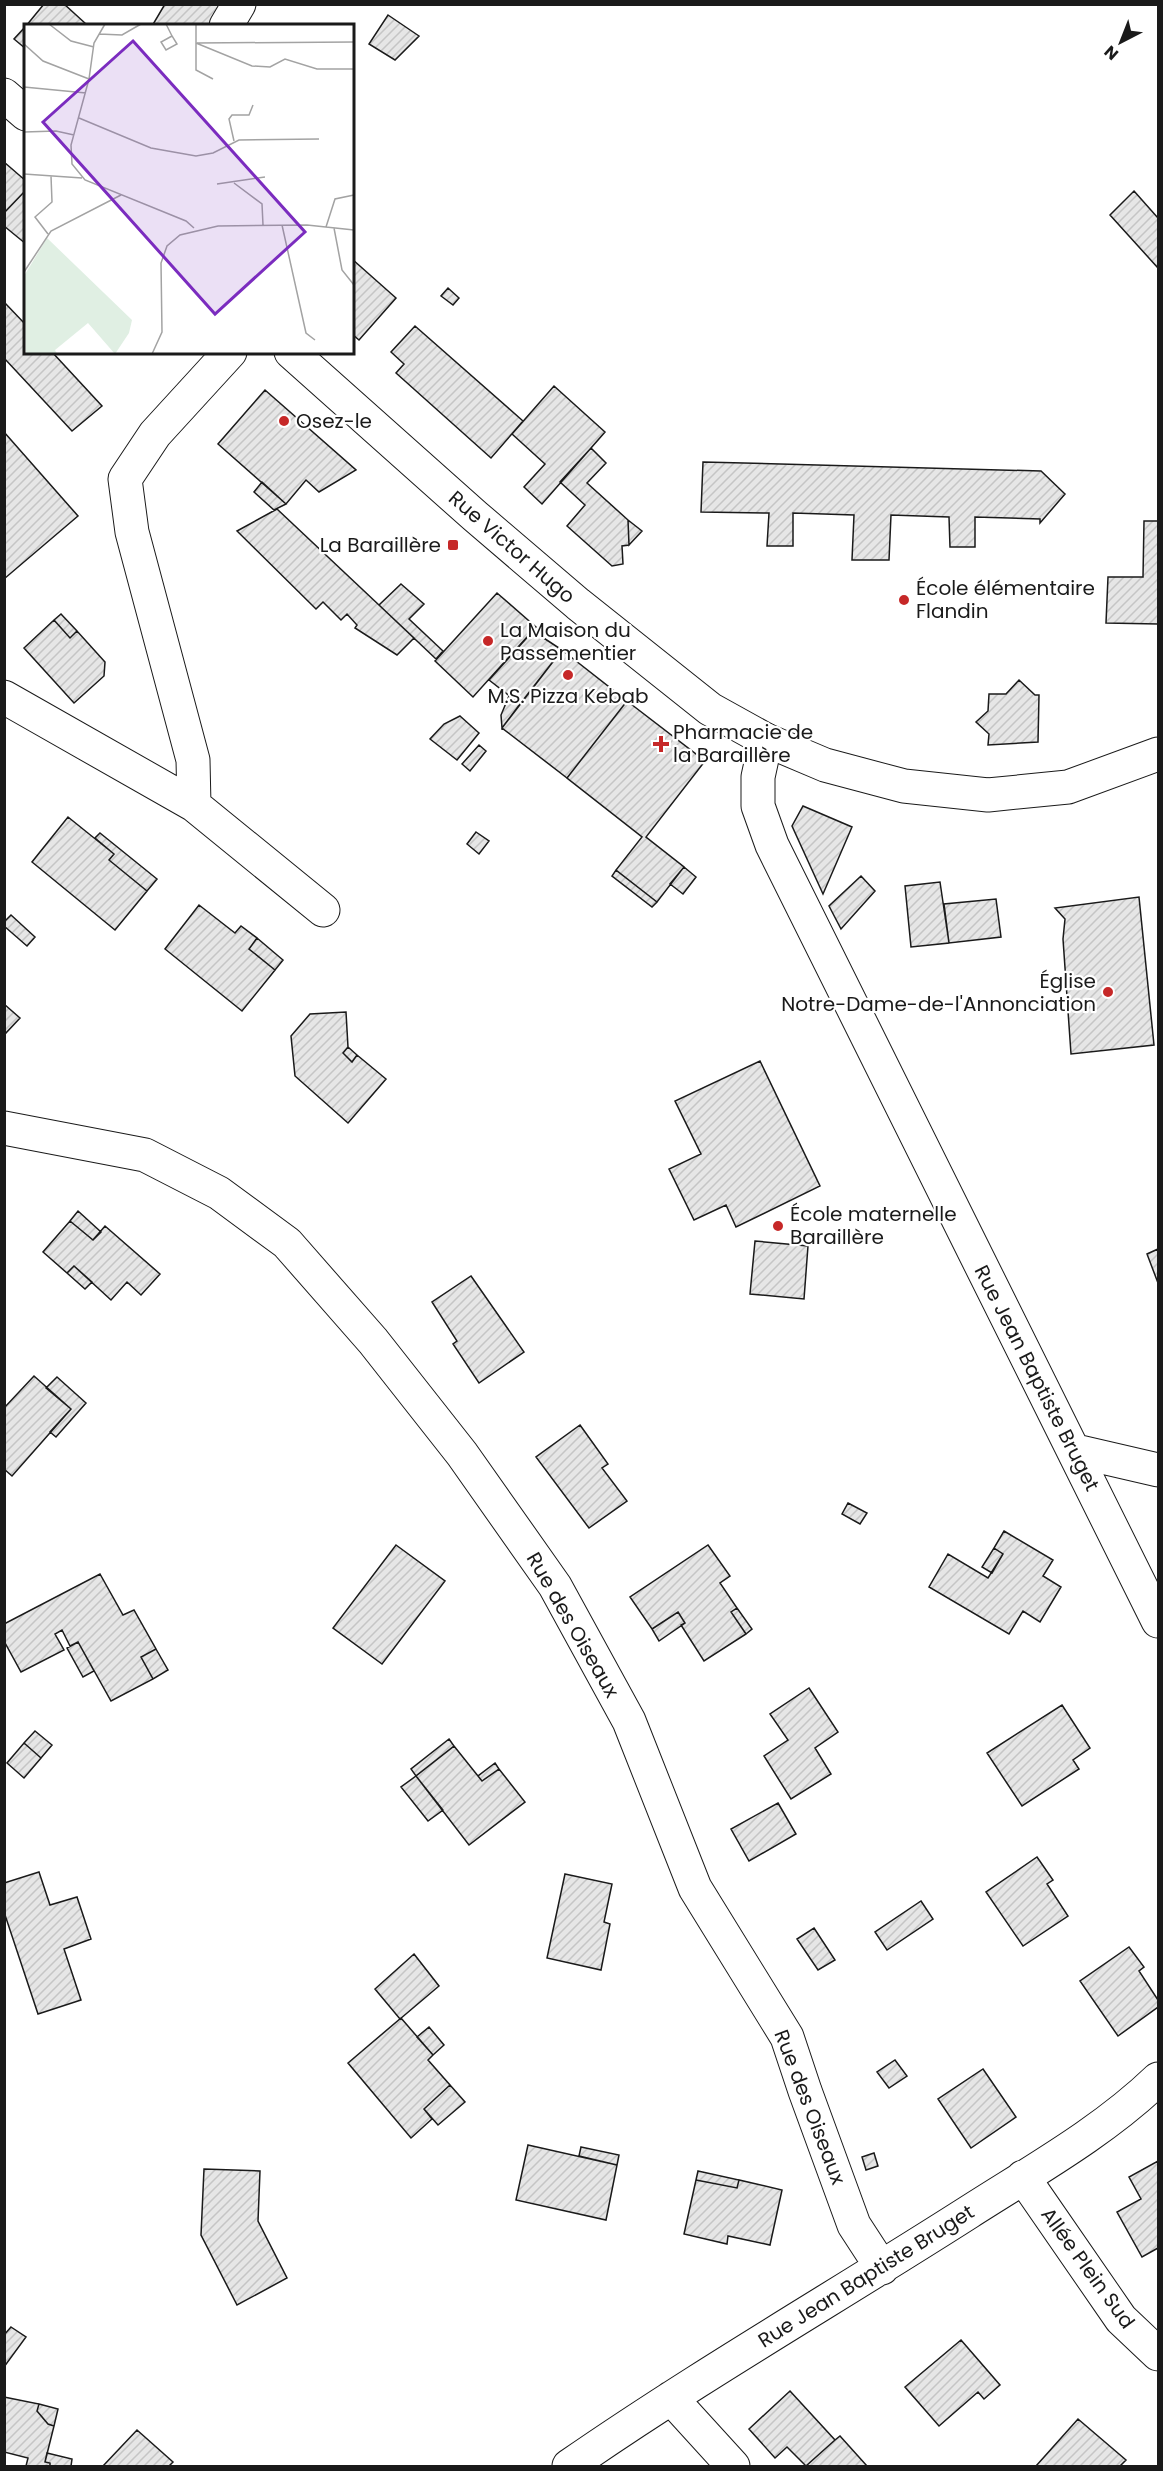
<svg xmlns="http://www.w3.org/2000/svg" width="1163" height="2471" font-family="Poppins,sans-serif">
	<defs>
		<pattern id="building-hatch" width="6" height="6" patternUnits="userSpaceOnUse" patternTransform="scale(1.5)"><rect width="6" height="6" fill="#e6e6e6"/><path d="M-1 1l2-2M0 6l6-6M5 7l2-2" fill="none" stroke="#c5c5c5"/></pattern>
	</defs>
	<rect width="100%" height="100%" fill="#fff"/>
	<path fill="url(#building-hatch)" stroke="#1a1a1a" stroke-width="1.5" d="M44,4H64L86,24L26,26Z
		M165,4H222L210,26H152Z
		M388,15L419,36L395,60L369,44Z
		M26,26V49L14,39Z
		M4,162L26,181V190L4,213Z
		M26,190V244L4,226V213Z
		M1134,191L1158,218V268L1110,215Z
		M352,259L396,298L359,340L352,334Z
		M448,288L459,298L453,305L441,296Z
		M5,303L26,325V352H52L102,406L72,431L4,358Z
		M415,326L523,421L491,458L396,373L404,364L391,352Z
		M554,386L605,432L542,504L524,487L545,464L512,434Z
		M265,390L356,470L319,492L306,480L286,504L218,444Z
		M4,432L78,516L4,579Z
		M591,448L606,463L587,483L628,520L629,545L622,546L623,564L612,566L567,526L585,505L560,482Z
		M703,462L1041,471L1065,494L1040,523V519L975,517V547H950L949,517L891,515L889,560H852L854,515L793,513V546H767L769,513L701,512Z
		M262,482L286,504L274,510L254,492Z
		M277,509L414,638L397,655L355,628L357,625L347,614L341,620L323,602L316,609L237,531Z
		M628,520L642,531L629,545Z
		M1144,521H1158V624L1106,623L1108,577H1143Z
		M401,584L424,604L409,619L443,651L436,659L379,605Z
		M497,593L536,627L473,697L435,661Z
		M61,614L77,631L70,638L54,620Z
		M54,620L70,638L77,631L105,662L104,676L74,703L24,648Z
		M533,631L562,650L520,704L489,680Z
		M562,650L627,701L567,778L502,728Z
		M1019,680L1035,695H1039L1038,742L988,745L989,734L976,722L988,711L989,694H1006Z
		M509,696L520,704L502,728L501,715Z
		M627,701L705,761L646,837L684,867L657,902L616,870L642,837L567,778Z
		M460,716L479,733L457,760L430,739L444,724Z
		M479,745L486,751L470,771L462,764Z
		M803,806L852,827L823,894L792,826Z
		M68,817L114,854L109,860L147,891L115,930L32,862Z
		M476,832L489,841L479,854L467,844Z
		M100,833L157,879L147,891L109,860L114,854L95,838Z
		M684,867L696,877L683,894L670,884Z
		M616,870L657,902L652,907L612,876Z
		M861,876L875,891L841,929L829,906Z
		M940,882L949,943L911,947L905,886Z
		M1139,897L1154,1045L1071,1054L1063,939L1065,919L1055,908Z
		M996,899L1001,937L949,943L944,904Z
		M199,905L235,933L241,926L257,938L249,949L275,970L242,1011L165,949Z
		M11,915L35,937L27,946L4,926V922Z
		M257,938L283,960L275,970L249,949Z
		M4,1004L20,1018L4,1035Z
		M346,1012L348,1047L343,1053L352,1062L357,1055L386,1079L348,1123L295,1076L291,1036L310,1014Z
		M348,1047L357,1055L352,1062L343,1053Z
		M760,1061L820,1186L736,1227L726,1205L694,1220L669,1169L701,1154L675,1101Z
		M78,1211L101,1232L93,1240L70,1221Z
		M70,1221L93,1240L105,1226L160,1274L141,1295L127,1282L111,1300L74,1266L67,1273L43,1252Z
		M755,1241L808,1246L804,1299L750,1294Z
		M1158,1249V1283L1147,1254Z
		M74,1266L92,1282L85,1289L67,1273Z
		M471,1276L524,1352L479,1383L453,1344L457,1341L432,1302Z
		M34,1376L71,1409L12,1476L4,1469V1408Z
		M57,1377L86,1403L56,1437L50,1432L71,1409L46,1388Z
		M580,1425L608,1464L602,1468L627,1501L589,1528L536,1457Z
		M848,1503L867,1513L860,1524L842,1514Z
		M1004,1531L1053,1560L1043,1576L1061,1587L1040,1622L1023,1611L1009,1634L929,1587L948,1554L988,1578L1003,1554L994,1548Z
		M396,1545L445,1581L382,1664L333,1628Z
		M708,1545L730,1576L720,1583L737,1608L731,1612L746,1634L704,1661L681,1625L685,1623L678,1612L652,1629L630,1597Z
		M994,1548L1003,1554L992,1573L982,1567Z
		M100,1574L123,1615L134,1610L156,1649L141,1657L153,1679L111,1701L78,1642L70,1646L62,1630L55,1634L64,1650L21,1672L4,1641V1624Z
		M737,1608L752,1629L746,1634L731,1612Z
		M678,1612L685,1623L659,1641L652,1629Z
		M78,1642L94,1671L83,1677L67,1648Z
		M156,1649L168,1670L153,1679L141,1657Z
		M809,1688L838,1732L815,1748L831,1774L791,1799L764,1756L788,1740L770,1714Z
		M1062,1705L1090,1748L1073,1760L1079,1769L1022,1806L987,1753Z
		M35,1731L52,1745L41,1758L24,1743Z
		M449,1739L454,1746L416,1776L411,1769Z
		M24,1743L41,1758L24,1778L7,1763Z
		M454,1746L482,1781L499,1769L525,1802L469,1845L416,1776Z
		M495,1763L499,1769L482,1781L478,1776Z
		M416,1776L443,1810L428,1821L401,1787Z
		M778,1803L796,1834L749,1861L731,1829Z
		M1037,1857L1053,1880L1047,1884L1068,1916L1023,1946L986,1892Z
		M39,1872L50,1905L77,1897L91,1939L64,1949L81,2000L38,2014L4,1912V1883Z
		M565,1874L612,1884L604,1922L610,1924L601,1970L547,1958Z
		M921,1901L933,1919L887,1950L875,1932Z
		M814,1928L835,1960L818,1970L797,1939Z
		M1129,1947L1144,1967L1139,1971L1158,2000V2007L1118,2036L1080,1981Z
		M414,1954L439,1986L400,2019L375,1989Z
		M401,2018L433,2055L428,2060L450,2085L424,2109L432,2119L411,2138L348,2063Z
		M429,2027L444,2045L433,2055L417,2037Z
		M895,2060L907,2076L889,2088L877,2072Z
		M983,2069L1016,2117L971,2148L938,2099Z
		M450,2085L465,2102L438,2125L424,2109Z
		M528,2145L617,2165L606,2220L516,2200Z
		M581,2147L619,2155L617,2165L579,2156Z
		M874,2153L878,2166L866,2170L862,2157Z
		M1158,2161V2248L1142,2257L1117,2212L1141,2199L1129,2177Z
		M204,2169L260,2171L258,2221L287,2278L237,2305L201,2235Z
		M698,2171L739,2180L737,2188L696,2180Z
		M696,2180L737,2188L739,2180L782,2190L770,2245L728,2236L727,2244L684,2234Z
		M11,2327L26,2337L4,2367V2335Z
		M961,2340L1000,2385L984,2399L978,2392L939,2426L905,2387Z
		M790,2391L835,2440L806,2466L787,2447L775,2458L749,2429Z
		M4,2397L39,2404L37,2411L48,2424L54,2426L45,2462L50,2463V2466H26L28,2458L4,2452Z
		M39,2404L58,2409L54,2426L48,2424L37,2411Z
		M1078,2419L1126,2460L1120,2466H1036Z
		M137,2430L173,2462L169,2466H103Z
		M840,2436L867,2466H806L835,2440Z
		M47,2453L72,2459L71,2466H50V2463L45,2462Z"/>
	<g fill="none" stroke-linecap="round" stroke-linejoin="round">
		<g stroke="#1a1a1a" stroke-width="35">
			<path id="minor" d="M226,26L239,4
				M4,697L194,805L323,910
				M766,740L758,777V806L772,845L1158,1621
				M194,805L193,760L132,532L125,479L155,434L230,352
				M4,1128L145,1155L219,1193L287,1243L373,1341L462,1454L555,1586L629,1721L695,1888L787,2037L805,2091L854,2225L882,2268
				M1076,1451L1158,1470
				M1023,2177L1121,2319L1158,2354
				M671,2398L733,2466
				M569,2466C699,2376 836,2297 969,2212C1033,2171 1103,2132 1158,2079"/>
		</g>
		<g stroke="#1a1a1a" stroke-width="35">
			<path id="secondary" d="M4,95L26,114
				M291,352L475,516L578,604L710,709L766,740L825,765L904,786L988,795L1068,787L1158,754"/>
		</g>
		<use href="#minor" stroke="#fff" stroke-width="33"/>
		<use href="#secondary" stroke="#fff" stroke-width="33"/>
	</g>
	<g fill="#c62828" stroke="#fff" stroke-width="2">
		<circle cx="284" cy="421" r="6"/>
		<rect x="447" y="539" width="12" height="12" rx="3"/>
		<circle cx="904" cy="600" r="6"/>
		<circle cx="488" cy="641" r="6"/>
		<circle cx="568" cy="675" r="6"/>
		<path d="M658 735h6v6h6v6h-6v6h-6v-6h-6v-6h6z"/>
		<circle cx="1108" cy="992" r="6"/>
		<circle cx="778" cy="1226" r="6"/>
	</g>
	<g text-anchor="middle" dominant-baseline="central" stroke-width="4.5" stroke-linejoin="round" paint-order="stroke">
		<g font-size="20" fill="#1a1a1a" stroke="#fff" text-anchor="start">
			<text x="296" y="421">Osez-le</text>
			<text x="441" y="545" text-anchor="end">La Baraillère</text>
			<text x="916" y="588">École élémentaire<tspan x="916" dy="23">Flandin</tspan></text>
			<text x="500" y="630">La Maison du<tspan x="500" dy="23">Passementier</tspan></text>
			<text x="568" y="696" text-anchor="middle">M.S. Pizza Kebab</text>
			<text x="673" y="732">Pharmacie de<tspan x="673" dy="23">la Baraillère</tspan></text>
			<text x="1096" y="981" text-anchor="end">Église<tspan x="1096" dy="23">Notre-Dame-de-l'Annonciation</tspan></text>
			<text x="790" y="1214">École maternelle<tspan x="790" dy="23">Baraillère</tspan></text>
		</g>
		<g font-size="20" fill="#1a1a1a" stroke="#fff">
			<text transform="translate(512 547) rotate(41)">Rue Victor Hugo</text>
			<text transform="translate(1037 1378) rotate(63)">Rue Jean Baptiste Bruget</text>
			<text transform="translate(573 1625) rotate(60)">Rue des Oiseaux</text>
			<text transform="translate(810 2107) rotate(69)">Rue des Oiseaux</text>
			<text transform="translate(1088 2268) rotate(54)">Allée Plein Sud</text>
			<text transform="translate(866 2276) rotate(-32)">Rue Jean Baptiste Bruget</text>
		</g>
	</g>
	<g transform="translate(24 24)">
		<rect width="330" height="330" fill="#fff"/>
		<path d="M23,214L108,296L105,309L91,330L64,299L31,326L33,330H2L0,252Z" fill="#e0efe3"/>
		<path fill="none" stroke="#a3a3a3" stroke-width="1.5" d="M25,0L47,17L70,23M81,0L70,19L65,55L47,121L48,140L61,156L162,197L170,204M142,0L148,12L153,20L142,26L137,18L148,12M172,0V46L189,55M75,10L98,11L117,0M172,19L228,42L246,43L261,35L293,45H330M173,19L330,18M0,20L19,37L65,55M0,63L62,69M55,94L127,124L172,132L189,129L215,116L295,115M0,108L32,107L50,111M210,117L205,95L208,91H225L229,81M0,150L58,154M210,159L238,180L239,201M193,160L241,153M258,201L282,309L291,316M302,203L311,175L330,171M310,204L318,246L330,261M24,210L11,193L28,178L27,152M0,248L27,207L97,171M128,330L138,308L137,239L143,222L156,211L194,202L283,201L330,206"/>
		<path fill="#7b2cbf" fill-opacity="0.15" stroke="#7b2cbf" stroke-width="3" d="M109,17L281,208L191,290L19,98Z"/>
		<rect width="330" height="330" fill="none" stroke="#1a1a1a" stroke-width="3"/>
	</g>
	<rect width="1163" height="2471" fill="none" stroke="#1a1a1a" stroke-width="12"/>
	<g transform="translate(1121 42) rotate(222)" stroke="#ffffff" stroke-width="4.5" paint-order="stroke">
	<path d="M0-4.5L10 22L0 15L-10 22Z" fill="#1a1a1a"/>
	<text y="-9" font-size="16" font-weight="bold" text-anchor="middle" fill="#1a1a1a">N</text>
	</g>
</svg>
